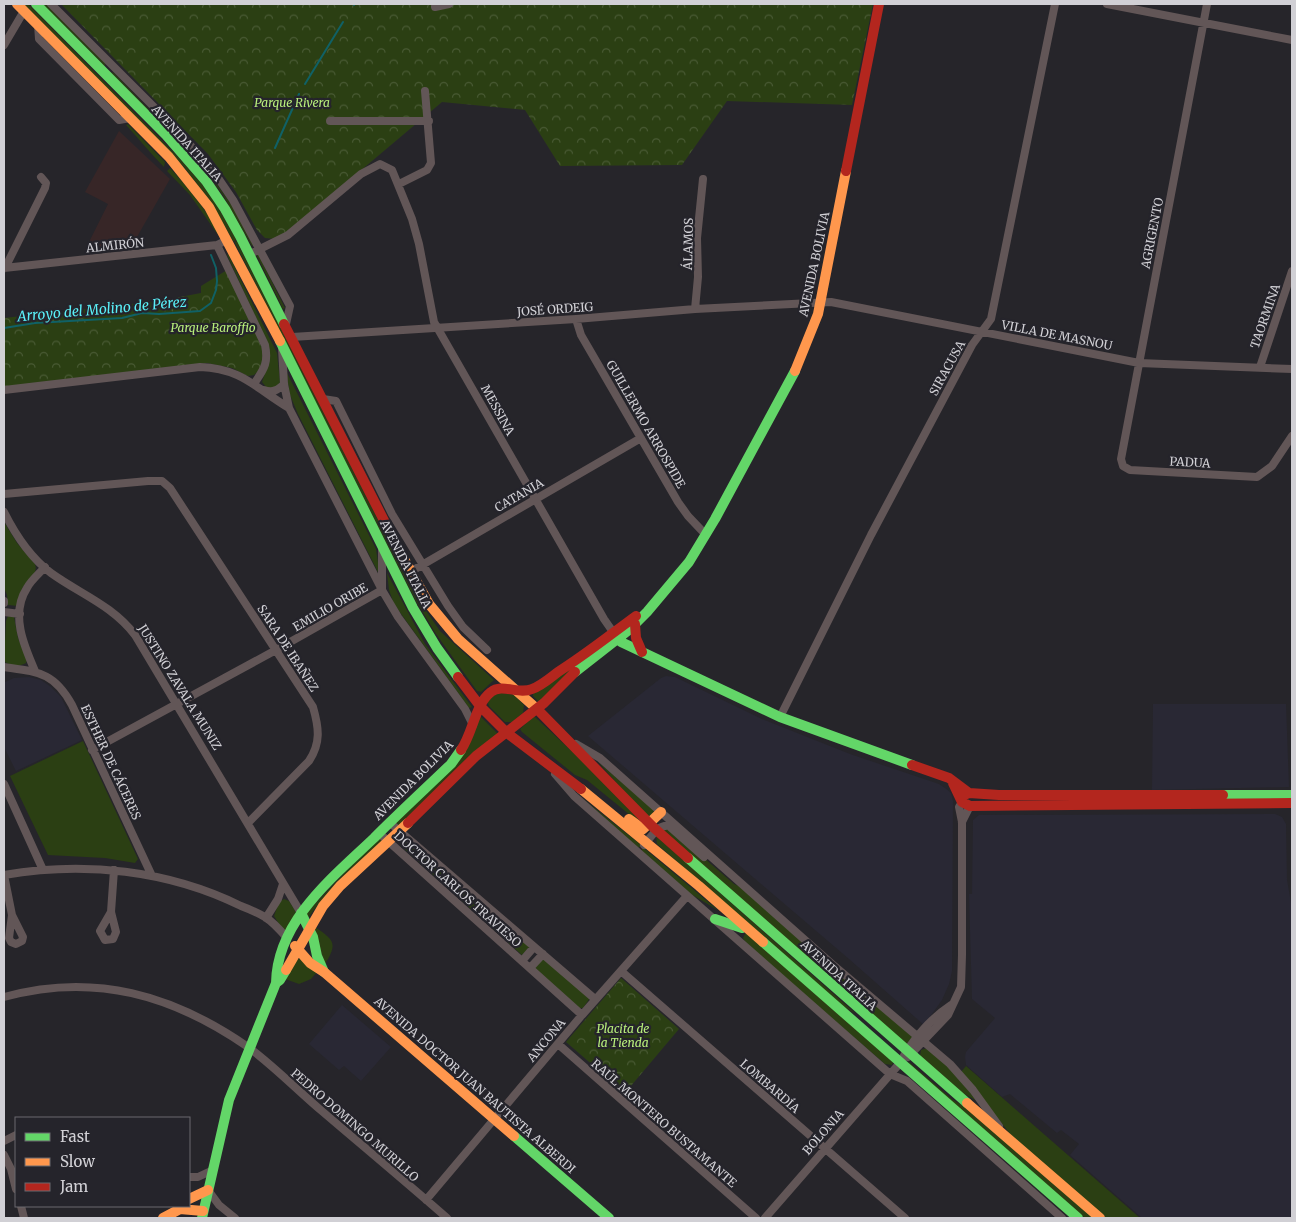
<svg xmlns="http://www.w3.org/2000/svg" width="1296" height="1222" font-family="Merriweather,serif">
	<defs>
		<pattern id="park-crowns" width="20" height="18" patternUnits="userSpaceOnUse" patternTransform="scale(1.25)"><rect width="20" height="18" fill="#2b3f13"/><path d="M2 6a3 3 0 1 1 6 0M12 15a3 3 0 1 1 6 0" fill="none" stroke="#495a34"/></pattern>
	</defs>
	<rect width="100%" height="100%" fill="#26252a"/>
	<path fill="#292834" d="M666,676L675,677L762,719L850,754L939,784L945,788L951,793L953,801L952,971L949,984L942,1000L924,1025L849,959L588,736L661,678Z
		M29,677L41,680L51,687L61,697L82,740L16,771L4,747V685L5,682L14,678Z
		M1153,704H1286L1289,787L1152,790Z
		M1275,814L1282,817L1286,824L1287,880L1292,908V1218H1142L1070,1155L1079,1144L1061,1130L1057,1133L1010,1094L1002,1097L966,1065L965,1057L966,1052L995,1018L972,999L969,894H972L973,820L979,815Z
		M342,1005L391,1047L361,1081L344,1066L339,1070L309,1044Z"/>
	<path fill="#372627" d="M119,131L170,179L133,244L85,250L108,204L85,192Z"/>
	<path fill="#2b3f13" d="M24,4H28L35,11L178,157L202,184L219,209L236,239L234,242L208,198L184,167Z
		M43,4H46L105,63V66Z
		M111,72L114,73L157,118L172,128L183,139L186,146L211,176L235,210L253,245L252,246L223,195L209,176L179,141Z
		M128,124L165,162L164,167C150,153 139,139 126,125Z
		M170,168C184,183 213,217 218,235L190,195L167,171Z
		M236,240L418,599L440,631L494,680L481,692L477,691L436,634L416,601L235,243Z
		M228,254L277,353L280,382L276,388H267L262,382L270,359L269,346L227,255Z
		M256,254H258L285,308L283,309Z
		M286,371L376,549L380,576L298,414L290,395Z
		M4,522L17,543L35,564C39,575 26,580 22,589C20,594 19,600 18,606L8,605L7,595L4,588Z
		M387,573L425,644L472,707L469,708L394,604L389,590Z
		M8,616L14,617L18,638L27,660L26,663C20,667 9,666 4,661L6,621Z
		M581,661L539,702L533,696V694Z
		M495,692L514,695L524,705L523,713L512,722H505L489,706L487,701Z
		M480,716L498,734L468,757L399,825L396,823L454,764Z
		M533,717H535L579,758L642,821L641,824L587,780L575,775L522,732L520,729Z
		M83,741L138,859L135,863L105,858L48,855L10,776Z
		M598,762L655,810L648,818Z
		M582,798L640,844L641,846L638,848Z
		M667,826L734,884L743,888L913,1037L909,1044L906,1045L662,830Z
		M656,836L856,1014L843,1006L657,844Z
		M378,838H381L382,842C355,866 329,888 308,918L306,914L310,909Z
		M404,841L529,945L530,946L522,955L400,845Z
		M642,849H645L719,911L686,891L642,852Z
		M284,899L289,901L296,912L287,931L281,927L274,916L279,902Z
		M315,927C334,940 338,943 325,964L318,943Z
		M745,934H747L893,1062L892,1065L885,1064L754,951L744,940L743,938Z
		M543,958L590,998L583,1008H579L535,968Z
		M298,959H302L317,972L311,979L299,984L285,979L295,961Z
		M927,1048L961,1079L977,1101L961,1092L920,1056L921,1050Z
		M909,1062L953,1100L965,1107L1094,1218H1085L908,1064Z
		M966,1066L1140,1218H1102L1015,1140L961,1072Z"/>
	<path fill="url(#park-crowns)" d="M61,4H873L852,105L727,101L682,165L560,166L525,110L442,102L283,236L276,239L265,238L257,230L236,192L208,154Z
		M227,270L263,350C263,360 262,369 254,375L248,376L232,368L207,363L4,387V318L159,301L201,293V286Z
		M621,978L679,1029L625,1093L566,1042Z"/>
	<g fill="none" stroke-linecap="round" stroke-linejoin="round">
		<path stroke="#106166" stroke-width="2" d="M354,5V4
			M305,84L343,22
			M275,148L299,94
			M4,328L35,323L122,318L142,313L159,314L200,311L211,303L216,290L217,281L216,268L211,255"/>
		<path stroke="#625657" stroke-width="8" d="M51,4L174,127L214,172L233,200L290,306L286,324
			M1107,4L1292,40
			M1207,4L1121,459L1123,466L1130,470L1257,477L1272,466L1292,436
			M435,7L449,4
			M38,25L39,39L119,120L130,118
			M4,45L24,11
			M330,121H429
			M399,184L427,170L431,163L425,91
			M217,245L265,345C269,364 263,370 254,384
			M250,254L288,235L361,174L380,164L392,170L412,219L419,244L434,322L604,619L613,632
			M4,268L217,245L227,240
			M5,268L45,188L46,183L41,177
			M695,309L698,277L697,238L703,179
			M576,319L581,335L678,502L688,516L706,535
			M292,337L576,319L695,309L831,302L1139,363L1292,369
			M282,348L284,384L289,408L382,590L398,617L465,709L473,725
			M1260,367L1292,271
			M4,390L200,367C241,368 257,389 289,408
			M264,390C273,393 278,390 284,384
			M323,399L336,401L392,514L448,606L463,627L487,650
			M4,494L148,481H162L170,488L313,707C319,728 321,743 309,761L248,823
			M4,512C15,534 31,558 51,573C80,594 112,605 135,635L301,913
			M410,572L641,438
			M4,601V603
			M4,612L20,614
			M4,667C38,672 54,672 72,705L152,876
			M35,671C24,646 10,614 27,588C31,580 39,574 45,567
			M780,717L871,535L972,345L991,319L1055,4
			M576,744L600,758L832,964L950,1064L973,1090L999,1126
			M92,750L276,650L382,590V550
			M555,774L574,796L890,1074L907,1081L1062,1218
			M4,784L43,870
			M389,822L595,999
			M962,822L970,806
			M379,833L582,1015
			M644,845C651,837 658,824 669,826L704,857
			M4,875C84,861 168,870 241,906C249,909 258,913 265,917C273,922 281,931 287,938
			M4,875L12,915L9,938L11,942L16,944L22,941L23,937L12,915
			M111,912L100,931L105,940L113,939L116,932L111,912L114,870
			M266,918L278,899L283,884
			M522,961L534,947
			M530,968L543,954
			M621,971L905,1218
			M4,997C94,972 173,995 248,1047C274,1066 298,1091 323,1112C364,1147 406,1182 447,1218
			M558,1044L756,1218
			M908,1057L948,1015L961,987L962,955V822L959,807L962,802
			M4,1141L16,1135
			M4,1155L11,1169L16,1189
			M189,1177H198L213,1170
			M208,1190L219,1205L235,1218
			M426,1200L582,1015L687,896
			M21,1206L24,1218
			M765,1218L900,1063C911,1041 931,1018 951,1005"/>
		<path stroke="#63d668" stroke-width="10" d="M36,4L166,135L206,181L225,209L240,236L284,324
			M280,341L413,608L437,648L458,677
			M614,633L621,642L780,717L912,765
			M575,672L630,629L647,612L689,562L715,519L795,371
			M1223,795H1292
			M688,858L967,1103
			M301,913L313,937L317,956L324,972
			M715,919L742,928
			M763,942L1078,1218
			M276,983C277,921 333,877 374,838C399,813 425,789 451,764L461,750
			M514,1136L609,1218
			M202,1218L229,1100L276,983L280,980L286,970"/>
		<path stroke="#ff974d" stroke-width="10" d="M17,4L169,157L209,207L280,341
			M795,371L818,314L846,171
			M399,550L429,604L458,639L537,709
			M581,789L699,886L763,942
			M629,819L643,829L661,812
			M295,946L310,963L324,972L514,1136
			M286,970L323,906L340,886L408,823
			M967,1103L1100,1218
			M189,1199L208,1190
			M163,1218L180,1209L203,1211"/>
		<path stroke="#b3261e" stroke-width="10" d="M846,171L879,4
			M284,324L399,550
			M635,624L636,638L642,652
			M458,677L480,706L507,733L581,789
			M537,709L653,827L688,858
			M461,750C473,733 475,704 491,692C502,683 519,695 532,689C541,686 550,678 558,672C585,655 610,635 636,616
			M912,765L949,778L969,793
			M953,783L962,802L970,806L1292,803
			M964,795L969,793L999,795H1223
			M408,823L476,756L544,703L575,672"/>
	</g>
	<g text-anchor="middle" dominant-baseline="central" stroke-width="4.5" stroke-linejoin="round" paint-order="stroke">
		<g font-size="12" font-style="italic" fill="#b9f07c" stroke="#25242b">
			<text x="292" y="102">Parque Rivera</text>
			<text x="213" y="327">Parque Baroffio</text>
			<text x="623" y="1028">Placita de<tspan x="623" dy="14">la Tienda</tspan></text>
		</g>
		<g font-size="12" fill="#d1d0d5" stroke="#25242b">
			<text transform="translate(187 143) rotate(48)">AVENIDA ITALIA</text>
			<text transform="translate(1152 233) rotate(-79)">AGRIGENTO</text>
			<text transform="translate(688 244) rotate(-89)">ÁLAMOS</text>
			<text transform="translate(115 245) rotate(-6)">ALMIRÓN</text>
			<text transform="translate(814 264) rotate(-78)">AVENIDA BOLIVIA</text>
			<text transform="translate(555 309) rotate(-4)">JOSÉ ORDEIG</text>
			<text transform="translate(1265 316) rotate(-71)">TAORMINA</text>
			<text transform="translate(1057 335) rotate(11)">VILLA DE MASNOU</text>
			<text transform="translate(947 368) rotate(-61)">SIRACUSA</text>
			<text transform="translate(498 410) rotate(61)">MESSINA</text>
			<text transform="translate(646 424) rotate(60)">GUILLERMO ARROSPIDE</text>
			<text transform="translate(1190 462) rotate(3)">PADUA</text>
			<text transform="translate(519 495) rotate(-30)">CATANIA</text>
			<text transform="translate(406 564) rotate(63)">AVENIDA ITALIA</text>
			<text transform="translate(330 607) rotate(-30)">EMILIO ORIBE</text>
			<text transform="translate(288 648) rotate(57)">SARA DE IBAÑEZ</text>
			<text transform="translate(180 687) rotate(58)">JUSTINO ZAVALA MUNIZ</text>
			<text transform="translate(111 762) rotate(65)">ESTHER DE CÁCERES</text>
			<text transform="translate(413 780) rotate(-45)">AVENIDA BOLIVIA</text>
			<text transform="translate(458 889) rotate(42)">DOCTOR CARLOS TRAVIESO</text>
			<text transform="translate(839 975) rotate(42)">AVENIDA ITALIA</text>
			<text transform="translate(546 1040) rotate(-50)">ANCONA</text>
			<text transform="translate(475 1085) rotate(41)">AVENIDA DOCTOR JUAN BAUTISTA ALBERDI</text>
			<text transform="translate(770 1086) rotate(41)">LOMBARDÍA</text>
			<text transform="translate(664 1123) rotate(41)">RAÚL MONTERO BUSTAMANTE</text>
			<text transform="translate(355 1125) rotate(41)">PEDRO DOMINGO MURILLO</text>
			<text transform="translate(823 1132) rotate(-49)">BOLONIA</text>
		</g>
		<g font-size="14" font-style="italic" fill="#5af0f8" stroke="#25242b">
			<text transform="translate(102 309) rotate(-5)">Arroyo del Molino de Pérez</text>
		</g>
	</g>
	<rect width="1296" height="1222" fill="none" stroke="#d1d0d5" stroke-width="10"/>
	<rect x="15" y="1117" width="175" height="90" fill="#25242b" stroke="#6a696f"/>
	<rect x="25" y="1133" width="25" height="8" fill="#63d668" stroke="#6a696f"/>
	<text x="60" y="1142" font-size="15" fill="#d1d0d5">Fast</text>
	<rect x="25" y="1158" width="25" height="8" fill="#ff974d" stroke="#6a696f"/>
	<text x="60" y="1167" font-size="15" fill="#d1d0d5">Slow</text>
	<rect x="25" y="1183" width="25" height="8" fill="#b3261e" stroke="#6a696f"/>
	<text x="60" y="1192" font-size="15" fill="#d1d0d5">Jam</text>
</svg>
